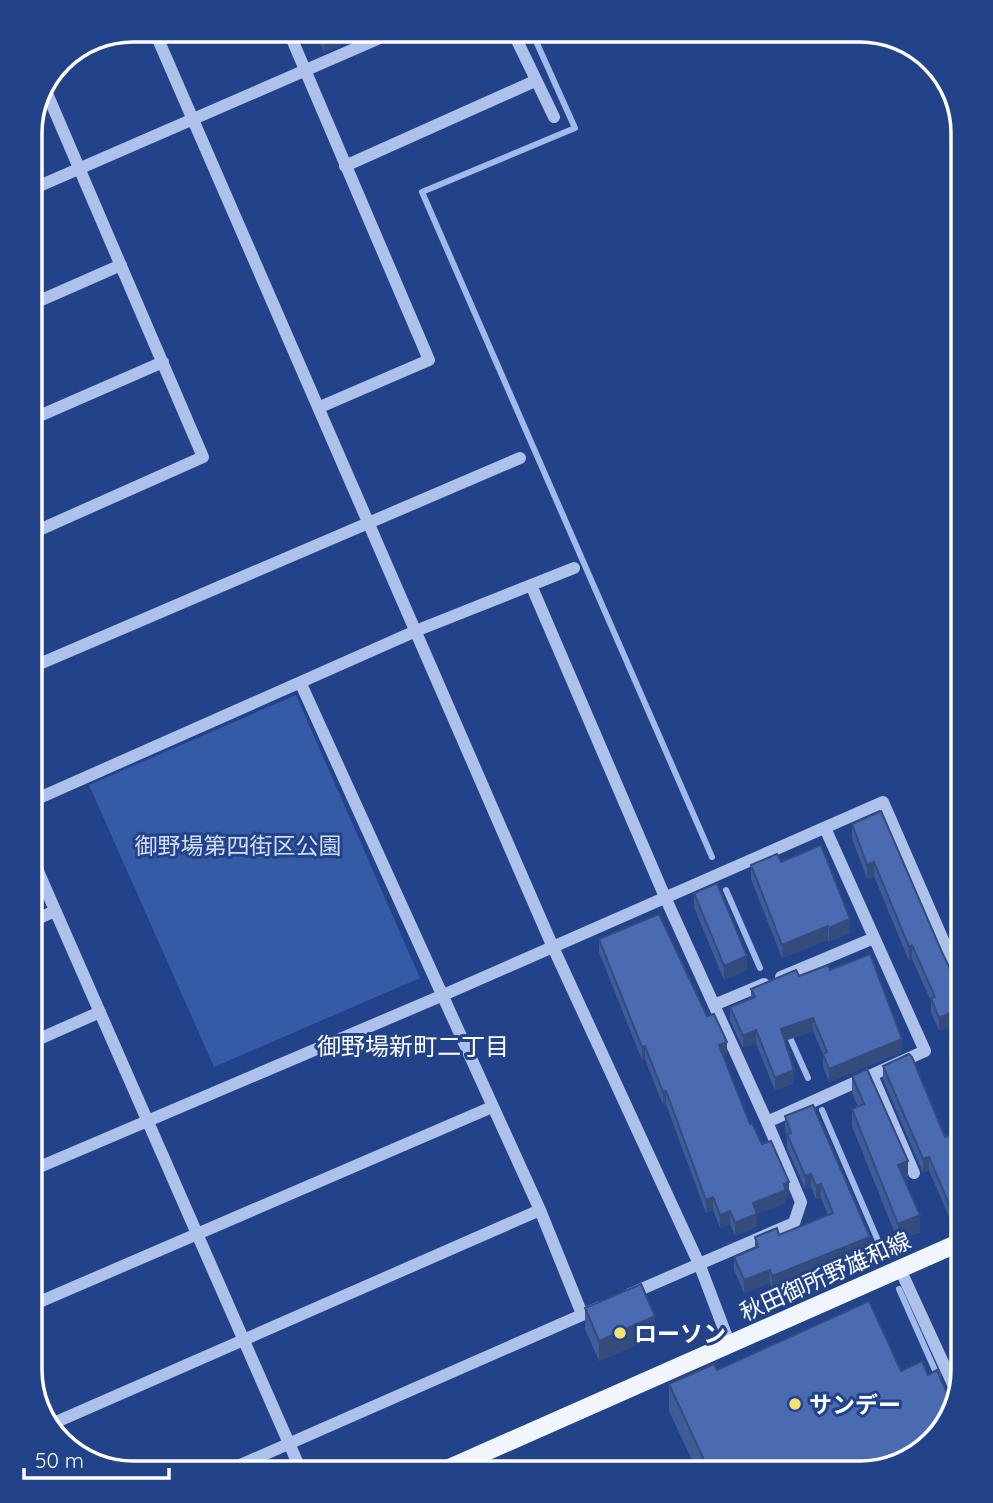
<svg xmlns="http://www.w3.org/2000/svg" width="993" height="1503" font-family="Quicksand,'Noto Sans JP',sans-serif">
	<rect width="100%" height="100%" fill="#224289"/>
	<path fill="#355aa6" d="M296,695L420,978L214,1067L89,785Z"/>
	<g fill="none" stroke-linecap="round" stroke-linejoin="round">
		<path stroke="#a1baeb" stroke-width="6" d="M531,30L575,128L422,192L712,857
			M726,890L760,968
			M787,1031L808,1078
			M822,1110L885,1257
			M899,1289L938,1377"/>
		<path stroke="#adc1ea" stroke-width="12" d="M154,30L552,945L700,1266L730,1345
			M288,30L429,360L320,407
			M512,30L554,117
			M345,166L535,81
			M30,190L398,30
			M30,305L121,265
			M30,420L163,362
			M30,534L203,457L46,91
			M531,585L665,897L767,1122
			M30,668L520,458
			M301,684L540,1210L582,1314
			M30,802L418,630L574,568
			M30,853L302,1473
			M30,922L55,911
			M781,977L874,938
			M714,1005L764,984
			M30,1043L100,1012
			M872,1075L914,1173
			M30,1171L441,996L883,802L963,986
			M900,1269L957,1393
			M630,1294L794,1223L801,1202L767,1122L925,1051L825,828
			M30,1306L492,1107
			M47,1426L540,1210
			M222,1473L600,1307"/>
		<path stroke="#f1f5fe" stroke-width="18" d="M438,1473L963,1241"/>
	</g>
	<path fill="#405c98" d="M315,30H352V40L324,52Z
		M852,824L941,950L963,996V1047L954,1025L939,1031L931,1012V1001L912,959L909,961L874,876L867,879L852,838Z
		M781,862L850,933L829,942L828,940L782,958L751,879V865Z
		M694,893L747,970L724,980L694,907Z
		M599,939L707,1016L727,1055L723,1056L750,1124L789,1196L786,1197V1203L757,1214V1227L735,1236L730,1224L720,1228L713,1210L706,1213L666,1104L663,1105L645,1059L642,1060L599,952Z
		M830,970L902,1052L829,1082L823,1066V1054L813,1031L785,1041L794,1083L775,1091L756,1043L743,1048L730,1020V1007L751,999V989L799,976Z
		M883,1066L945,1137L963,1129V1212L949,1217L929,1170L923,1173L883,1079Z
		M852,1076L908,1179L905,1180L920,1232L898,1241L852,1126V1109L858,1107L852,1093Z
		M785,1116L870,1251L772,1289L770,1283L744,1293L734,1270V1257L755,1248V1237L779,1235L828,1215L821,1198L816,1199L811,1187L805,1189L787,1148V1136L785,1129Z
		M585,1308L655,1337L599,1361L585,1329Z
		M717,1370L901,1371L928,1375L860,1473H698L669,1411V1384Z"/>
	<path fill="#344b7c" d="M345,30H352V40L324,52V39Z
		M874,862V876L867,879V865Z
		M850,919V933L829,942V928Z
		M828,926V940L782,958V945Z
		M912,945V959L909,961V947Z
		M747,956V970L724,980V966Z
		M954,1011V1025L939,1031V1018Z
		M813,1018V1031L781,1042V1029Z
		M756,1030V1043L743,1048V1036Z
		M902,1039V1052L829,1082V1069Z
		M727,1042V1055L719,1058V1045Z
		M645,1046V1059L642,1060V1047Z
		M794,1070V1083L775,1091V1078Z
		M666,1091V1104L663,1105V1092Z
		M929,1157V1170L923,1173V1159Z
		M908,1161V1179L898,1182V1165Z
		M811,1174V1187L805,1189V1176Z
		M789,1182V1196L786,1197V1203L757,1214V1227L735,1236V1223L753,1203Z
		M821,1184V1198L816,1199V1186Z
		M713,1197V1210L706,1213V1200Z
		M963,1198V1212L949,1217V1204Z
		M730,1211V1224L720,1228V1215Z
		M920,1215V1232L898,1241V1224Z
		M870,1237V1251L772,1289V1276Z
		M770,1270V1283L744,1293V1280Z
		M655,1316V1337L599,1361V1341Z"/>
	<path fill="#4a6bb1" stroke="#344b7c" stroke-width="2" d="M320,30H345L324,39Z
		M881,811L941,950L963,996V1033L954,1011L939,1018L931,998L935,997L912,945L909,947L874,862L867,865L852,824Z
		M821,845L850,919L829,928L828,926L782,945L751,865L777,854L781,862Z
		M717,883L747,956L724,966L694,893Z
		M659,914L707,1016L714,1014L727,1042L719,1045L750,1124L752,1123L762,1144L771,1141L789,1182L784,1184L786,1190L753,1203L757,1214L735,1223L730,1211L720,1215L713,1197L706,1200L666,1091L663,1092L645,1046L642,1047L599,939Z
		M870,954L902,1039L829,1069L823,1054L827,1052L813,1018L781,1029L794,1070L775,1078L756,1030L743,1036L730,1007L755,997L751,989L796,970L799,976L828,965L830,970Z
		M909,1054L912,1057L945,1137L963,1129V1167L960,1168L963,1175V1198L949,1204L929,1157L923,1159L883,1066Z
		M867,1069L908,1161L898,1165L920,1215L898,1224L852,1109L864,1104L852,1076Z
		M813,1105L870,1237L772,1276L770,1270L744,1280L734,1257L758,1247L755,1237L777,1228L779,1235L833,1213L821,1184L816,1186L811,1174L805,1176L787,1134L791,1133L785,1116Z
		M641,1284L655,1316L599,1341L585,1308Z
		M869,1301L901,1371L922,1361L928,1375L937,1370L953,1407L949,1422L911,1460L860,1473H710L669,1384L714,1364L717,1370Z"/>
	<g fill="#f6e06f" stroke="#224289" stroke-width="2.5">
		<circle cx="620" cy="1333" r="7"/>
		<circle cx="795" cy="1404" r="7"/>
	</g>
	<g text-anchor="middle" dominant-baseline="central" stroke-width="6" stroke-linejoin="round" paint-order="stroke">
		<g font-size="23" fill="#d2def8" stroke="#224289">
			<text x="238" y="845">御野場第四街区公園</text>
		</g>
		<g font-size="23" fill="#fff" stroke="#224289">
			<text transform="translate(825 1276) rotate(-24)">秋田御所野雄和線</text>
		</g>
		<g font-size="23" font-weight="bold" fill="#fff" stroke="#224289" text-anchor="start">
			<text x="634" y="1333">ローソン</text>
			<text x="809" y="1404">サンデー</text>
		</g>
		<g font-size="24" fill="#fff" stroke="#224289">
			<text x="413" y="1046">御野場新町二丁目</text>
		</g>
	</g>
	<path d="M0 0H993V1503H0ZM133 42H860A91 91 0 0 1 951 133V1370A91 91 0 0 1 860 1461H133A91 91 0 0 1 42 1370V133A91 91 0 0 1 133 42Z" fill="#224289" fill-rule="evenodd"/>
	<path fill="none" stroke="#fff" stroke-width="3.5" d="M133 42H860A91 91 0 0 1 951 133V1370A91 91 0 0 1 860 1461H133A91 91 0 0 1 42 1370V133A91 91 0 0 1 133 42Z"/>
	<path d="M24 1468v10h145v-10" fill="none" stroke="#ffffff" stroke-width="3.5"/>
	<text x="35" y="1468" font-size="21" fill="#ffffff" stroke="#224289" stroke-width="5" paint-order="stroke">50 m</text>
</svg>
